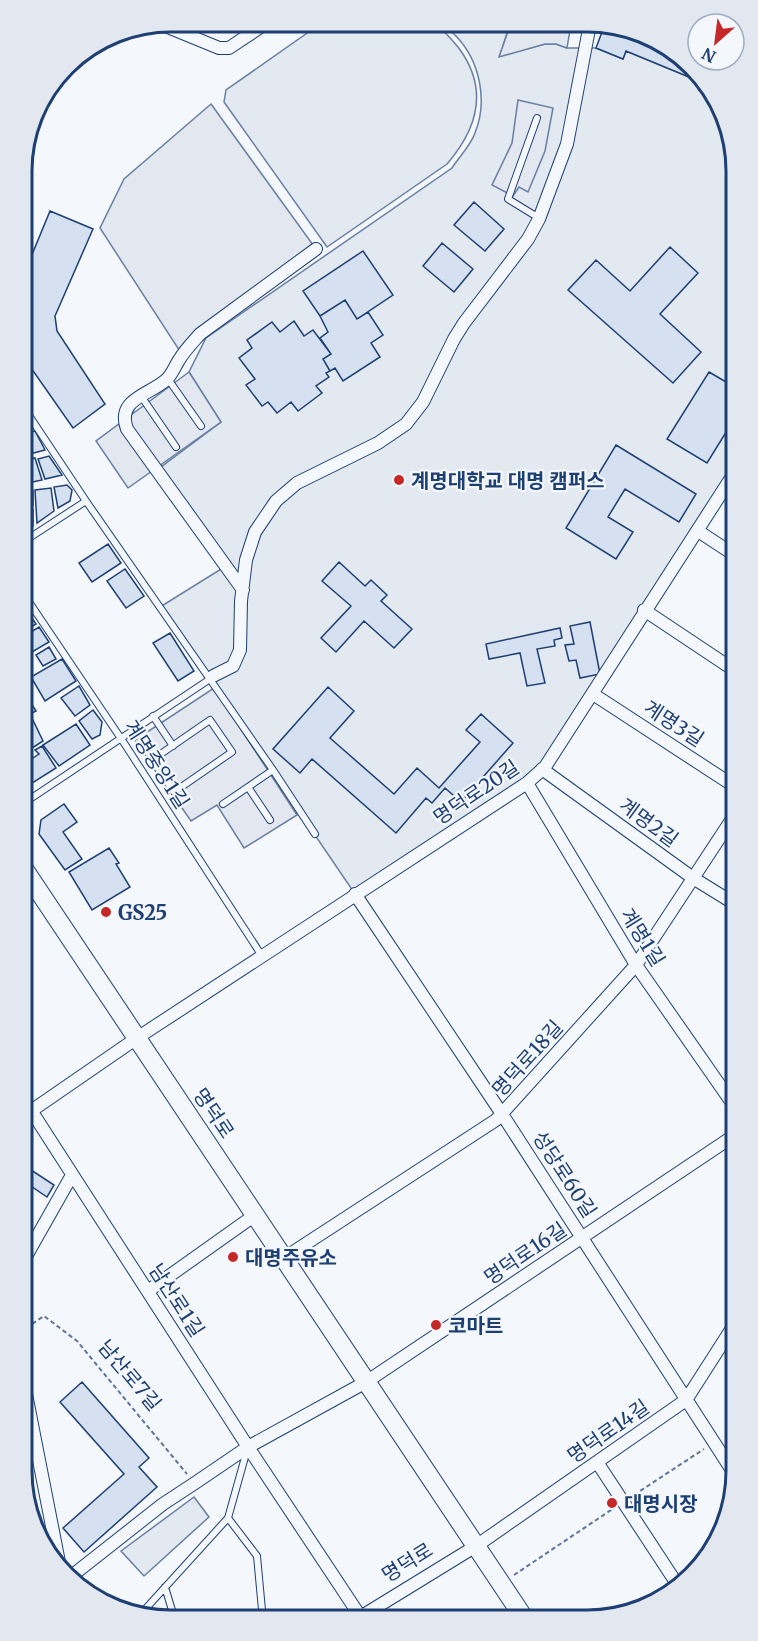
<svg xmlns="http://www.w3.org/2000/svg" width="758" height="1641" font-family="Merriweather,'Noto Sans KR',serif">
	<rect width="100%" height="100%" fill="#f4f7fb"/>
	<path fill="#e3e9f0" stroke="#687fa3" stroke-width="1.5" d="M323,22C350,22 376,22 402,22C410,23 422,20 430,23C441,26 451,39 458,47C489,88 479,127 447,164L327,247L224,102L226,90Z
		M437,23H510L500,56L545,44H556L567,48H596L623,59L626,51L701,82L732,131L733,475L542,769L355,894L160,607L226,566L157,470L221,422L189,372L206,338L452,168C459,157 471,145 475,133C488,101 480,61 456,36C451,31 443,27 437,23Z
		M194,1497L209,1517L144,1576L121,1551Z"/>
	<path fill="#e3e8f0" stroke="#687fa3" stroke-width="1.5" d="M511,23L571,24L567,48L556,44H545L499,57Z
		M518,100L553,108L545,151L528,192L519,187L513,196L492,185L512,143Z
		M211,104L316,249L183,356L100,228L124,179Z
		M189,372L221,422L128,488L96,441Z
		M214,688L297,815L244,848L217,805L191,821L135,740Z"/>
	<path fill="#d5e0f0" stroke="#1d3f73" stroke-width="1.5" d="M605,24H616L686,58L701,82L626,51L623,59L596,48Z
		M474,202L504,229L485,251L454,225Z
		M50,211L93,229L55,316L57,331L105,404L73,428L22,355V290L28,276L24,274Z
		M442,243L473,269L454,292L423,266Z
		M670,247L698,273L660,314L701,352L673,383L568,290L596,260L630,291Z
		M363,251L393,295L357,319L345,300L320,316L303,291Z
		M345,300L357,319L368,312L383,335L371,343L380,357L343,381L335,368L330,371L323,359L331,354L320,338L328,332L320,316Z
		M294,321L304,336L313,330L331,354L323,359L330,371L326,373L329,377L316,386L322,393L298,411L291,402L277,413L268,402L262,406L246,385L255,379L239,358L252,348L247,340L272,322L280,332Z
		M709,372L733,386V421L707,463L667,439Z
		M35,431L45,450L22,456V435Z
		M616,445L696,494L679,522L625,489L608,517L633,532L616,559L566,528Z
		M49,456L62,475L45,479L38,459Z
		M35,458L42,480L23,484L22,461Z
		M67,485L72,490L70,501L58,508L54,487Z
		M51,488L54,511L37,523L35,490Z
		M33,491V506L23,507V492Z
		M33,509V526L23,533V511Z
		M108,544L121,563L92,582L79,563Z
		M339,562L365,586L371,580L387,595L381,601L412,629L394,648L364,621L336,652L321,638L351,606L322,581Z
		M125,569L144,596L126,608L107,581Z
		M24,606L36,624L23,632V607Z
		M590,622L600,674L580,678L576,660L569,661L565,645L574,644L570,626Z
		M39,627L49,642L32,652L23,637Z
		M560,628L562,638L554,640L555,646L537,649L545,683L527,686L520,653L489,659L486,644Z
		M170,633L194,671L178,681L153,643Z
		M49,647L56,659L43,666L36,655Z
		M62,659L76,681L45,701L31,677Z
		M79,686L90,705L75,716L61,698Z
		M328,687L354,711L330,738L394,794L417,768L439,788L480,742L466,730L481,714L513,743L461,802L445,788L432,803L426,798L396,833L312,759L300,773L273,749Z
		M23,690L36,711L23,718Z
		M93,710L102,722L100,735L92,739L79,721Z
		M31,716L43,741L23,754V721Z
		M76,724L90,745L59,766L43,745Z
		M42,746L56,768L26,787L24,786L23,758L27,755L30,760L39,754L35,750Z
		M64,804L77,822L63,832L82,859L65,870L39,834L41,820Z
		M109,848L119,863L116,864L130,887L92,910L69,872Z
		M25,1166L54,1185L47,1197L25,1182Z
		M82,1382L149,1458L139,1467L157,1487L84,1552L63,1528L124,1474L60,1402Z"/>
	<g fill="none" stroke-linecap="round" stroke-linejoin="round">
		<g stroke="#1d3f73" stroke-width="8">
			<path id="lane" d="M537,118L508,199L539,218
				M168,379L201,426
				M141,396L176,447
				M22,405L86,501L273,770L223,804
				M23,542L86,501
				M23,593L124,743L262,956
				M153,716L173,746
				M210,720L232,752L174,792L152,760Z
				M273,770L315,834
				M248,787L270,820
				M24,803L213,677
				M228,1518L257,1556L262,1610L265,1617
				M165,1587L174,1617
				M139,1616L228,1518L247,1450"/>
		</g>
		<g stroke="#1d3f73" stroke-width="14">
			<path id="street" d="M158,23L219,48H229L268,22
				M698,531L733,554
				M243,590L127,429C116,399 149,395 166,380C172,375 175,366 179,360C185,350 192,343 200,334L316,249
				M644,610L734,670
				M213,676L233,666L240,650L241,601L246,560L255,532L276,501L297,483L378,443L406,424L423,402L454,339L464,323L528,239L539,219L567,144L590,24
				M593,694L734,786
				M542,769L693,878L735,904
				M527,783L636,965L735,1107
				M355,894L502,1114L737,1478
				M25,1101L248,1447L360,1616
				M31,1111L137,1038L527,783L545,767L733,475
				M25,1258L72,1175
				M284,1258L496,1120L636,965L734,816
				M148,1291L255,1215
				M26,1394L59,1562
				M597,1462L679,1587
				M69,1578L163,1504L195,1483L248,1447L366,1382L735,1135
				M362,1616L476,1546L686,1400L736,1322"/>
		</g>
		<g stroke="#1d3f73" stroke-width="20">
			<path id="secondary" d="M24,869L522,1615"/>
		</g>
		<path stroke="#5e769c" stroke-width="2" stroke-dasharray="4.5 3" stroke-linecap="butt" d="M26,1328L44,1316L77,1341L187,1474
			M634,1495L704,1449
			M514,1575L614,1508"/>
		<use href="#lane" stroke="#f4f7fb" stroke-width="6"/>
		<use href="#street" stroke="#f4f7fb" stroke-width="12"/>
		<use href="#secondary" stroke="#f4f7fb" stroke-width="18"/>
	</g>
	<g fill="#c62828" stroke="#f4f7fb" stroke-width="2">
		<circle cx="399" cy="480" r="6"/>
		<circle cx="106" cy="912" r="6"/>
		<circle cx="233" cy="1257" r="6"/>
		<circle cx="436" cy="1325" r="6"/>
		<circle cx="612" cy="1503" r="6"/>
	</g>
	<g text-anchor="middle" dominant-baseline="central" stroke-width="4.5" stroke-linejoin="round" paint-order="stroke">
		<g font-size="20" font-weight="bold" fill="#1d3f73" stroke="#f4f7fb" text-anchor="start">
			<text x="411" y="480">계명대학교 대명 캠퍼스</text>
			<text x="118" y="912">GS25</text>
			<text x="245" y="1257">대명주유소</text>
			<text x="448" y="1325">코마트</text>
			<text x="624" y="1503">대명시장</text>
		</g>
		<g font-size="20" fill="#1d3f73" stroke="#f4f7fb">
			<text transform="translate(674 723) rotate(33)">계명3길</text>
			<text transform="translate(157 764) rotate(57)">계명중앙1길</text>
			<text transform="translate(476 792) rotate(-34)">명덕로20길</text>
			<text transform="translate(649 822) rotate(36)">계명2길</text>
			<text transform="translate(643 937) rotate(58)">계명1길</text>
			<text transform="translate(527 1058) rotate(-48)">명덕로18길</text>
			<text transform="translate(214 1113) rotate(56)">명덕로</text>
			<text transform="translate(565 1174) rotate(57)">성당로60길</text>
			<text transform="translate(525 1253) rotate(-34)">명덕로16길</text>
			<text transform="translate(177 1300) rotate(57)">남산로1길</text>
			<text transform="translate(130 1375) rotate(50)">남산로7길</text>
			<text transform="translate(608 1431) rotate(-35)">명덕로14길</text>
			<text transform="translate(407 1562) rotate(-32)">명덕로</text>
		</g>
	</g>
	<path d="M0 0H758V1641H0ZM171 32H587A139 139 0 0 1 726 171V1471A139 139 0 0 1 587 1610H171A139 139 0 0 1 32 1471V171A139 139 0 0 1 171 32Z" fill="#e3e8f0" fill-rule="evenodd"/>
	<path fill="none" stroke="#1d3f73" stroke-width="3" d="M171 32H587A139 139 0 0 1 726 171V1471A139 139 0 0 1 587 1610H171A139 139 0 0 1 32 1471V171A139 139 0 0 1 171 32Z"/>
	<g transform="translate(716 42) rotate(208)"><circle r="28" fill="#f4f7fb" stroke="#9eadc5" stroke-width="1.5"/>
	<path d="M0-4.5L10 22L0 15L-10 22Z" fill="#c62828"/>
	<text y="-9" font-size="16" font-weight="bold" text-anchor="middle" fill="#1d3f73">N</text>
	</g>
</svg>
